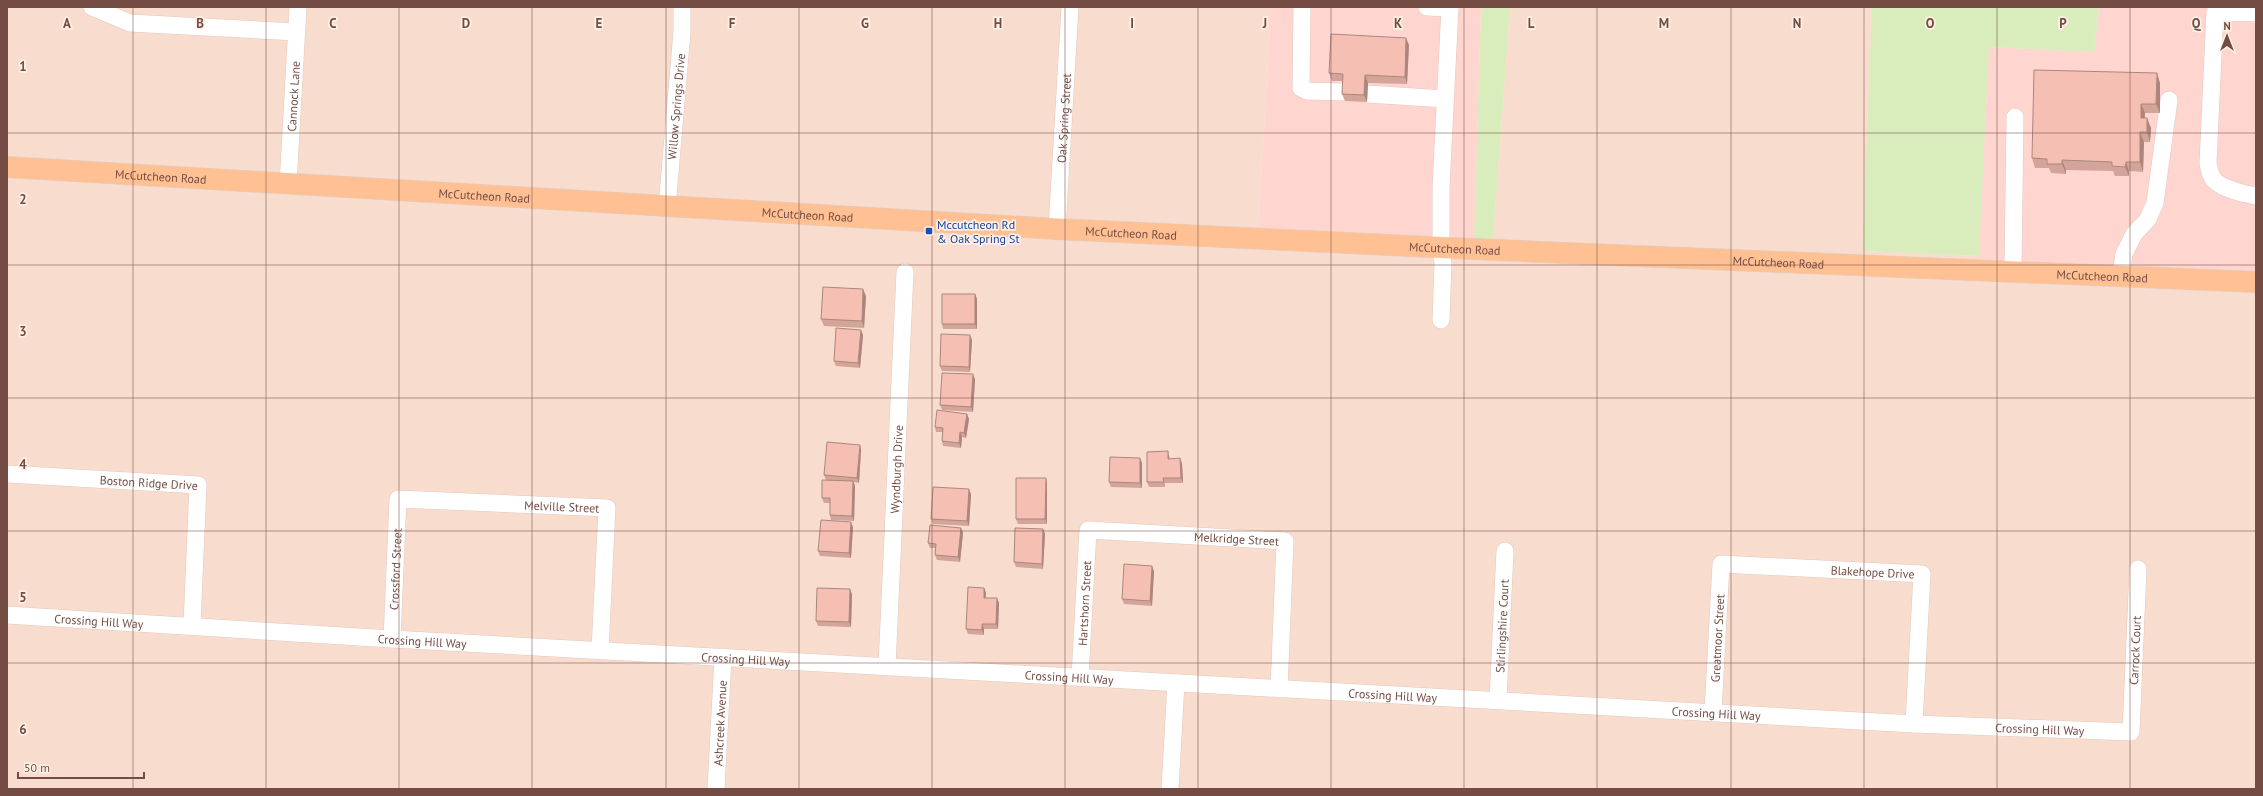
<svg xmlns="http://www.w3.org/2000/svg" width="2263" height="796" font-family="'PT Sans',sans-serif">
	<rect width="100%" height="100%" fill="#feebdd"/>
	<path fill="#f8ddce" d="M7,7H1271L1258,236L1474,239L1493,238L1510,7H1872L1864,251L1979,256L1978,266L2256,278V789H7Z"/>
	<path fill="#ffd5d0" d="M1271,7H1481L1474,246L1258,236Z
		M2099,7H2256V278L1978,266L1989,47L2094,52Z"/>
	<path fill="#d9ecbb" d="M1481,7H1510L1493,238L1474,239Z
		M1872,7H2099L2094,52L1989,47L1979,256L1863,251Z"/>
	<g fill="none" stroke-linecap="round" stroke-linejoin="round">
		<g stroke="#e4c7bc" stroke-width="18">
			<g id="minor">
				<path d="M92,7L130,23L296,32"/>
				<path d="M1302,7L1301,88L1307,91L1345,92"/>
				<path d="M1427,7L1450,8"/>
				<path d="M2256,13L2215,12L2208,163C2209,169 2210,176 2215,181C2224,189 2244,194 2256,196"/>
				<path d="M1367,94L1445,99"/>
				<path id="s1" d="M288,185L298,7"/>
				<path id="s2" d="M667,207L682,32V7"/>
				<path id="s3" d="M1057,229L1070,7"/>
				<path d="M2013,270L2015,117"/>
				<path d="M2121,275L2124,254L2134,234L2148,219L2155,203L2169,100"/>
				<path d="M1441,320L1443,263L1441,247V187L1450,7"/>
				<path id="s4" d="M7,474L198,485L192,625"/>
				<path id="s5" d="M7,615L392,639L1914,724L2131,732L2138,569"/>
				<path id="s6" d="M392,639L398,499L607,508L600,650"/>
				<path id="s7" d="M887,666L905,272"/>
				<path id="s8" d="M1080,677L1088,530L1285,541L1279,689"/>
				<path id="s9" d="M1498,700L1505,551"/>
				<path id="s10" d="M1713,712L1721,564L1922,574L1914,724"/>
				<path id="s11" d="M716,789L723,657"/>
				<path d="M1170,789L1176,683"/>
			</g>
		</g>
		<g stroke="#dbd0ce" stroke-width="22">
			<g id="major">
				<path id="s12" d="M7,167L1057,229L1473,249L2256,282"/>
			</g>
		</g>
		<use href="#minor" stroke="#fff" stroke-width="17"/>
		<use href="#major" stroke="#ffc193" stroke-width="21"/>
	</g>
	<path fill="#d3a59a" d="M1409,45L1407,84L1368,83L1367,102L1345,101L1342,94L1343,81H1332L1329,73Z
		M2160,83V113H2145V118L2151,128L2150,142H2144L2143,172L2129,171V176H2115L2113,171L2066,170V174L2051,173L2049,168H2035L2032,158Z
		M975,294L977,299V329H943L942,324Z
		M866,296L864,328L824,326L821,319Z
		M863,335L860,368L836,366L834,361Z
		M972,340L970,372L942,371L940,366Z
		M975,379L973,412L942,410L940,405Z
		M967,414L969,419L966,438L962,437L961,448L943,446L942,441L943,432H936L935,427Z
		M860,445L861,450L859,483L854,482L855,486L854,521L831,520L830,515V503H824L822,498L826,480L824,475Z
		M1169,456L1170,459L1182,463L1183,483H1165V487H1149L1147,482Z
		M1140,458L1142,463V488L1111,487L1109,482Z
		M1046,478L1047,483V524H1018L1016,519Z
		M971,494L969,526L933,524L931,519Z
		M853,527L851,558L820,556L818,551Z
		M961,528L963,533L960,562L937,560L935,555L936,548H930L928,543Z
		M1043,529L1045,534L1043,569L1016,567L1014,562Z
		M1154,571L1152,606L1124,604L1122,599Z
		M984,588L986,593V598H997L999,603L998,629H984V635L968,634L966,629Z
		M852,594L851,627L818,626L816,621Z"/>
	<path fill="#ac867d" d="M1406,38L1409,45L1407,84L1405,77Z
		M2157,73L2160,83V113L2156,104Z
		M1365,75L1368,83L1367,102L1364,95Z
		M2141,104L2145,113L2144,128L2141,118Z
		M2147,118L2151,128L2150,142L2147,132Z
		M2140,132L2144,142L2143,172L2140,162Z
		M2062,160L2066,170V174L2062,164Z
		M2126,162L2129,171V176L2125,167Z
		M863,289L866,296L864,328L862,321Z
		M975,294L977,299V329L975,324Z
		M861,330L863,335L860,368L858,363Z
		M970,335L972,340L970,372L969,367Z
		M973,374L975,379L973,412L971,407Z
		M967,414L969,419L966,438L964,433Z
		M960,432L962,437L961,448L959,443Z
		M860,445L861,450L859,483L857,478Z
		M1168,451L1169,456L1170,464L1168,459Z
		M1140,458L1142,463V488L1140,483Z
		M1180,458L1182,463L1183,483L1181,478Z
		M1046,478L1047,483V524L1045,519Z
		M853,481L855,486L854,521L852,516Z
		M969,489L971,494L969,526L967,521Z
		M851,522L853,527L851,558L849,553Z
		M961,528L963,533L960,562L958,557Z
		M1043,529L1045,534L1043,569L1042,564Z
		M1152,566L1154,571L1152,606L1150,601Z
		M984,588L986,593L985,603L984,598Z
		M850,589L852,594L851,627L849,622Z
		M997,598L999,603L998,629L996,624Z
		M982,624L984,629V635L982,630Z"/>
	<path fill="#f5c0b3" stroke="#ac867d" d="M1331,34L1406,38L1405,77L1365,75L1364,95L1342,94L1343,74L1329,73Z
		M2034,70L2157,73L2156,104H2141V118H2147V132H2140V162H2126L2125,167L2112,166V162L2062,160V164H2047V159L2032,158Z
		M823,287L863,289L862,321L821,319Z
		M942,294H975V324H942Z
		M836,328L861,330L858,363L834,361Z
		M941,334L970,335L969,367L940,366Z
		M942,373L973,374L971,407L940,405Z
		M937,410L967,414L964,433L960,432L959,443L942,441L943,428L935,427Z
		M827,442L860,445L857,478L824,475Z
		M1168,451V459L1180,458L1181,478H1163L1164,482H1147V452Z
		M1110,457L1140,458V483L1109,482Z
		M1016,478H1046L1045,519H1016Z
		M822,480L853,481L852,516L830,515V498H822Z
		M933,487L969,489L967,521L931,519Z
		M821,520L851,522L849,553L818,551Z
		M930,525L961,528L958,557L935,555L936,544L928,543Z
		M1015,528L1043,529L1042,564L1014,562Z
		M1124,564L1152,566L1150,601L1122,599Z
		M968,587L984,588V598H997L996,624H982V630L966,629Z
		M817,588L850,589L849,622L816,621Z"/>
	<path fill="none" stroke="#754c44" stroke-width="1" stroke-opacity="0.55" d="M133,7V789M266,7V789M399,7V789M532,7V789M666,7V789M799,7V789M932,7V789M1065,7V789M1198,7V789M1331,7V789M1464,7V789M1597,7V789M1731,7V789M1864,7V789M1997,7V789M2130,7V789M7,133H2256M7,265H2256M7,398H2256M7,531H2256M7,663H2256"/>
	<rect fill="#1a4fb4" stroke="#fff0e5" stroke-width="1.5" x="925" y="227" width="8" height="8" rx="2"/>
	<g text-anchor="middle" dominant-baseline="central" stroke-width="3.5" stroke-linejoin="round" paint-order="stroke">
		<g font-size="12" fill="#754c44" stroke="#fff0e5">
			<text stroke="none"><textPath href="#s1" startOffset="89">Cannock Lane</textPath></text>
			<text stroke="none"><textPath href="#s2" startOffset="101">Willow Springs Drive</textPath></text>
			<text stroke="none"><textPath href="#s3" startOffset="111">Oak Spring Street</textPath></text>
			<text stroke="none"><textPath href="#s12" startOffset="154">McCutcheon Road</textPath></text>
			<text stroke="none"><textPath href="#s12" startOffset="478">McCutcheon Road</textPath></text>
			<text stroke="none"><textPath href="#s12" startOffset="802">McCutcheon Road</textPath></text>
			<text stroke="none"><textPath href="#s12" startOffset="1126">McCutcheon Road</textPath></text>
			<text stroke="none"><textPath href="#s12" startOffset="1450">McCutcheon Road</textPath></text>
			<text stroke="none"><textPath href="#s12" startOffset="1774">McCutcheon Road</textPath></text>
			<text stroke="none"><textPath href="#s12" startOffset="2098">McCutcheon Road</textPath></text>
			<text stroke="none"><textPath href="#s7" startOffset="197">Wyndburgh Drive</textPath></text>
			<text stroke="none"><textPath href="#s4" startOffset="142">Boston Ridge Drive</textPath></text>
			<text stroke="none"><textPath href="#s6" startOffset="304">Melville Street</textPath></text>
			<text stroke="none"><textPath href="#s8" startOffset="296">Melkridge Street</textPath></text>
			<text stroke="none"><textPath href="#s6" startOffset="70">Crossford Street</textPath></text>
			<text stroke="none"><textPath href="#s10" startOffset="300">Blakehope Drive</textPath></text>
			<text stroke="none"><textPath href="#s8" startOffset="74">Hartshorn Street</textPath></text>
			<text stroke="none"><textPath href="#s5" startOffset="92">Crossing Hill Way</textPath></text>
			<text stroke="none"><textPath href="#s9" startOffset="74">Stirlingshire Court</textPath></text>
			<text stroke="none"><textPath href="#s10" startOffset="74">Greatmoor Street</textPath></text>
			<text stroke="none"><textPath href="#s5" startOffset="416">Crossing Hill Way</textPath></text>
			<text stroke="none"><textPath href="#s5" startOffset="2209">Carrock Court</textPath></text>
			<text stroke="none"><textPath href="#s5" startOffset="740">Crossing Hill Way</textPath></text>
			<text stroke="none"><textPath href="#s5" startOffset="1064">Crossing Hill Way</textPath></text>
			<text stroke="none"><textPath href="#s5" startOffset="1388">Crossing Hill Way</textPath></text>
			<text stroke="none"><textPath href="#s5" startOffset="1712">Crossing Hill Way</textPath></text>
			<text stroke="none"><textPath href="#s11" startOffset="66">Ashcreek Avenue</textPath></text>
			<text stroke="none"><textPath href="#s5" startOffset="2036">Crossing Hill Way</textPath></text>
		</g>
		<g font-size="12" fill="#164399" stroke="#fff0e5" text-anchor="start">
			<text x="937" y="224">Mccutcheon Rd<tspan x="937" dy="14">&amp; Oak Spring St</tspan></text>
		</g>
	</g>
	<g font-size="13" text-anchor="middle" font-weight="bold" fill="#754c44" stroke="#fff0e5" stroke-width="3.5" stroke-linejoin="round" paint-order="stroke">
		<text x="67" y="28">A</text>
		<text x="200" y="28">B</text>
		<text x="333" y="28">C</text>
		<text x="466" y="28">D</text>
		<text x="599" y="28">E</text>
		<text x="732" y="28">F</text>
		<text x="865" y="28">G</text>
		<text x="998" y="28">H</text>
		<text x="1132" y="28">I</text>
		<text x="1265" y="28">J</text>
		<text x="1398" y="28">K</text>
		<text x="1531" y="28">L</text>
		<text x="1664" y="28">M</text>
		<text x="1797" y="28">N</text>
		<text x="1930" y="28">O</text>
		<text x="2063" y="28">P</text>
		<text x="2196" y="28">Q</text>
		<text x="23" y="71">1</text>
		<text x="23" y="204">2</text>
		<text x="23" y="336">3</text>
		<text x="23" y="469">4</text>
		<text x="23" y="602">5</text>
		<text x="23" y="734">6</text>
	</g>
	<rect width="2263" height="796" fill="none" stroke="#754c44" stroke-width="16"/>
	<g transform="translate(2227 36)" stroke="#fff0e5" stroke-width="3" paint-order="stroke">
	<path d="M0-3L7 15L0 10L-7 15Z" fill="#754c44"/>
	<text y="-6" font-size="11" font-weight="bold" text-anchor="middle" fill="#754c44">N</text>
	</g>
	<path d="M18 772v6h126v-6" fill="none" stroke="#754c44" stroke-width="2"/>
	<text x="24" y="772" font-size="12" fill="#754c44" stroke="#fff0e5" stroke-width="3" paint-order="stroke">50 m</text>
</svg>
